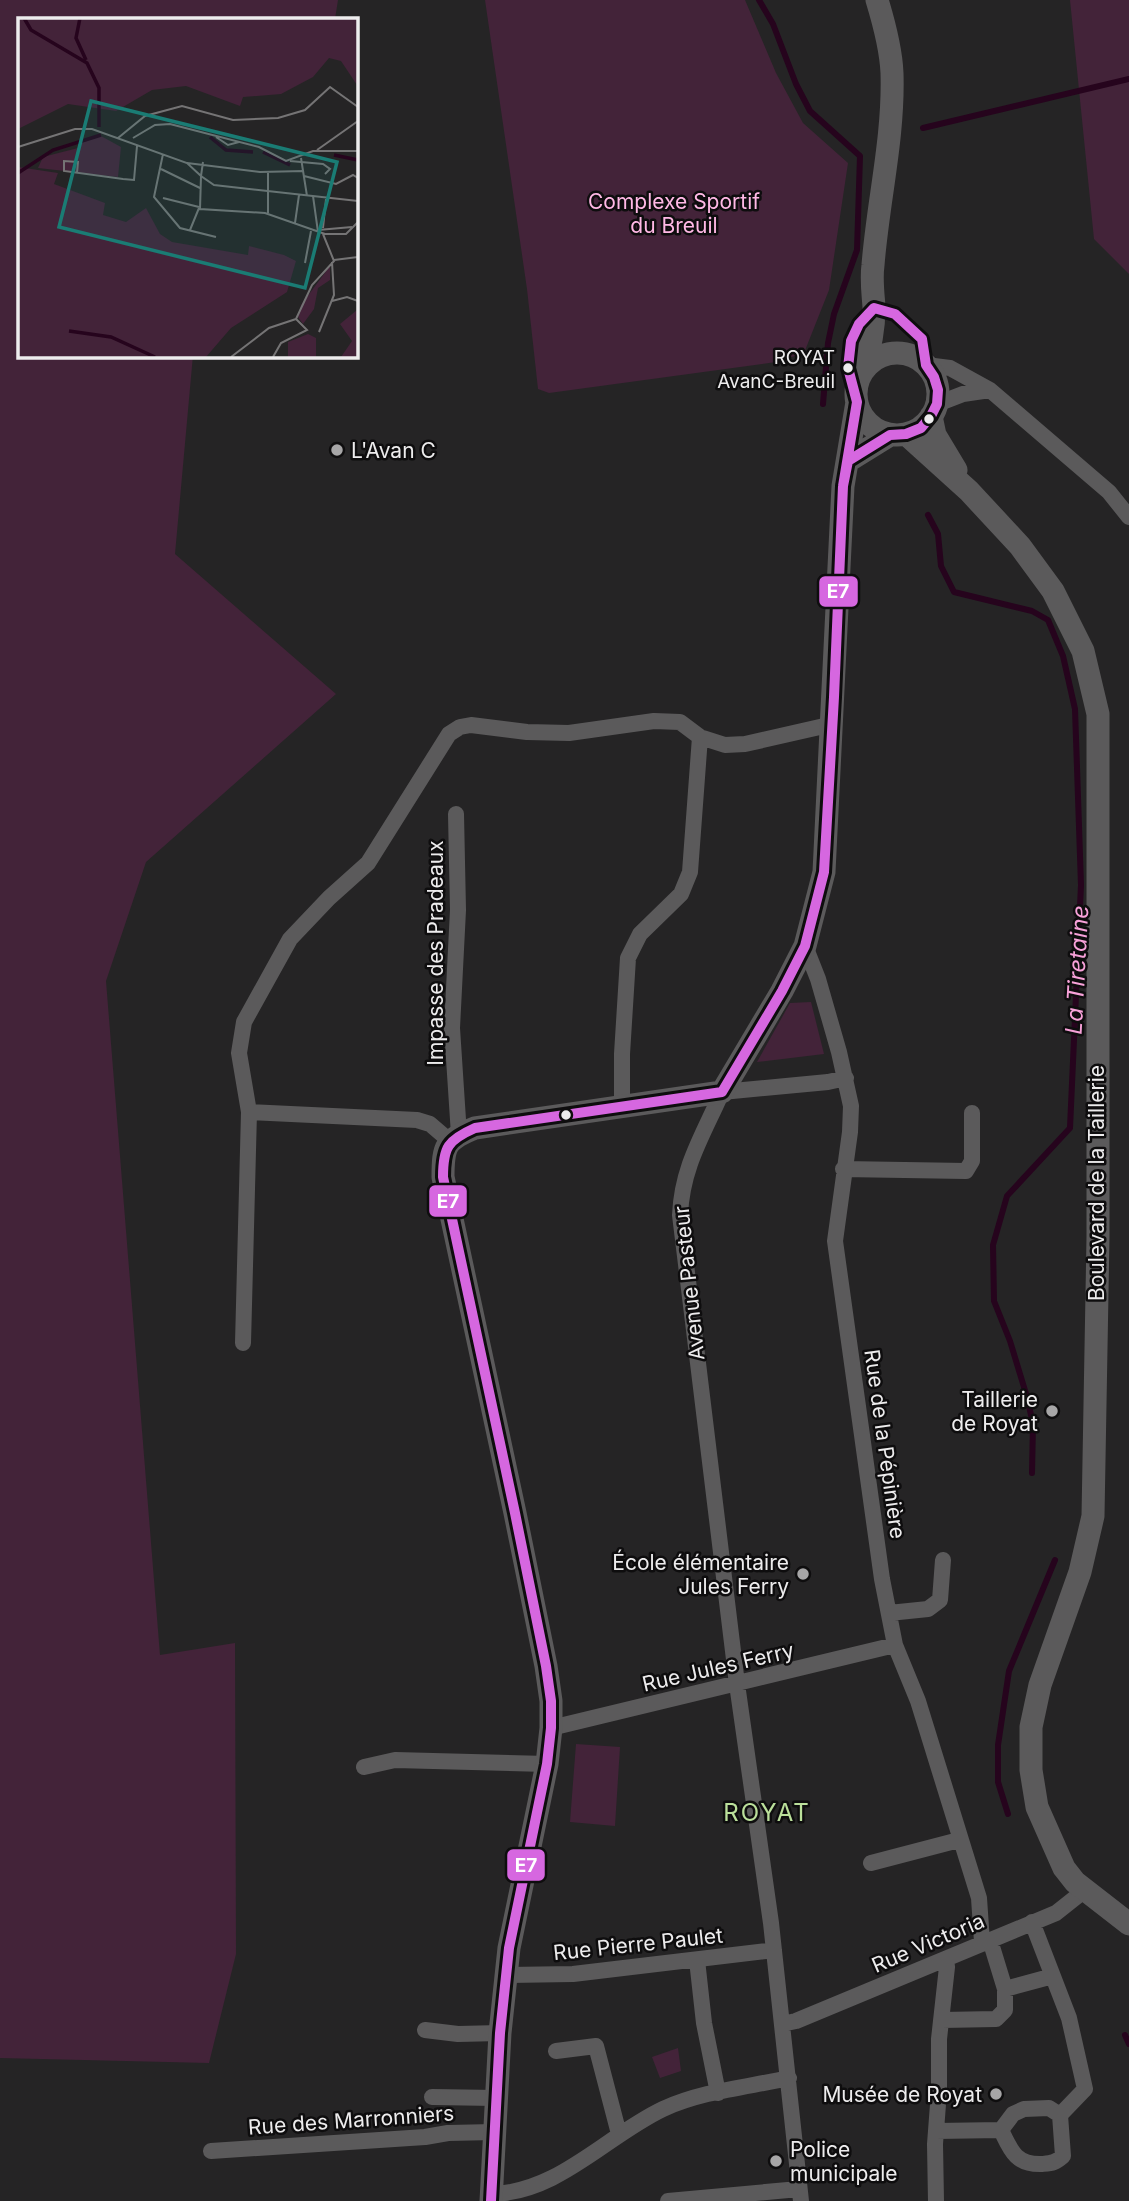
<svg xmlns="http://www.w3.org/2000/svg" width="1129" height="2201" font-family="Inter,sans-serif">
	<rect width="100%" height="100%" fill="#252425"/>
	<path fill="#432339" d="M0,0H338L335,19H19V355H193L175,554L336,694L146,862L106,981L160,1655L235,1643L236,1954L209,2063L0,2058Z
		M485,0H745L776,73L803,123L848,163L829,290L804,353L776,362L549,393L538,389L527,289Z
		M1070,0H1129V274L1094,239Z
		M811,1002L824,1054L757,1062L790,1003Z
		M576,1744L620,1747L615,1826L570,1822Z
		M678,2048L681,2071L660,2078L652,2057Z"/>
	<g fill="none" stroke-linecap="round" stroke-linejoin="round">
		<path stroke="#26041d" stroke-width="6" d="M759,0L773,24L796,84L810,111L860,156L857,250L834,314L828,343L823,404
			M923,128L1129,79
			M928,515L938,534L941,566L954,592L1032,611L1048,620L1063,656L1075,709L1081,885L1070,1128L1007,1196L993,1245L994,1301L1010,1341L1027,1397L1033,1424L1032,1473
			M1008,1814L998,1782V1745L1009,1671L1055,1560
			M1125,2035L1129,2044"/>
		<path stroke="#5b5a5b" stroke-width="16" d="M926,365L950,368L990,390L1109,492L1129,517
			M937,404L963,394L990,390
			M456,814L458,910L452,1028L459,1135
			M805,946L818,979L839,1052L851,1106L850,1132L835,1241L882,1579L895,1645L918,1701L979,1898L982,1942
			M622,1107V1054L628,958L640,934L681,894L690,872L700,737
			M249,1112L417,1120L430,1124L451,1142
			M843,1169L966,1171L972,1161V1113
			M243,1343L249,1112L239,1053L244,1022L290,939L329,898L368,863L449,734L460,727L471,725L527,732L569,733L654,721L680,722L700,737L725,745L745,744L833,724
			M889,1613L928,1609L940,1600L943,1560
			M551,1728L895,1645
			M364,1767L395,1760L547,1764
			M871,1863L959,1840
			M697,1960L704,2023L718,2093
			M506,1975L573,1974L774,1950
			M1005,1989L1053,1976
			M942,2020L996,2019L1005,2010V1989L990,1940
			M782,2024L796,2021L1056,1913L1085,1890
			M425,2030L458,2034L500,2033
			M556,2051L596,2046L619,2134
			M432,2097L496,2098
			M1001,2130C1011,2151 1016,2165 1042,2164C1052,2163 1055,2163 1063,2156L1060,2115L1085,2089L1069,2018L1032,1922
			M936,2131L1001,2130L1013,2114L1024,2109L1049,2108L1060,2115
			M211,2151L425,2137L448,2133L494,2132
			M491,2194C558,2193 606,2136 663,2109C702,2091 748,2087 789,2078
			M668,2201L799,2189
			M801,2201L771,1923L737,1684L680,1215C682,1167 703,1135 722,1092L828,1082L846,1078
			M936,2201L935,2144L939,2091V2039L947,1967L946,1959"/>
		<path stroke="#5b5a5b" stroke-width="23" d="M856 394a41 41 0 1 1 82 0a41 41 0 1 1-82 0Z
			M863,370C870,350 874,329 874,307C873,293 871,279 873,265C878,201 894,138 892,73C891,49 884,23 877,0
			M931,416L935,435L956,470
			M906,434L969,491L1020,546L1053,591L1083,651L1098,714V1237L1093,1516L1080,1572L1040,1685L1031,1727V1770L1037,1807L1064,1868L1075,1882L1129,1924
			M848,461L890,435
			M491,2201L500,2033L509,1948L547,1764L551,1728V1701L546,1666L515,1513L443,1177C443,1146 445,1140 475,1128L722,1092L782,991L805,946L824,872L843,486L857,402"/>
		<g stroke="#0e0d0e" stroke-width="16">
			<path id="bus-1" d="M874,308L895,314L922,339L926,365L934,377L938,390L937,404L931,416L921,428L906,434L890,435L848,461L843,486L857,402L848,368L851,341L859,324Z
				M834,697L843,486
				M834,697L843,486
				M824,872L834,697
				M824,872L834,697
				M805,946L824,872
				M805,946L824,872
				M722,1092L782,991L805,946
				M491,2201L500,2033L509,1948L547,1764L551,1728V1701L546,1666L515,1513L443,1177C443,1147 448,1140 475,1128L722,1092"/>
		</g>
		<use href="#bus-1" stroke="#d667e0" stroke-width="10"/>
	</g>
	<g fill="#edeced" stroke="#0e0d0e" stroke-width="2.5">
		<circle cx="848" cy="368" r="6"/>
		<circle cx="929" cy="419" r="6"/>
		<circle cx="566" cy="1115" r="6"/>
	</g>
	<g fill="#a7a6a7" stroke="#0e0d0e" stroke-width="2.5">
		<circle cx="337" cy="450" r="7"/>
		<circle cx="1052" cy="1411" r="7"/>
		<circle cx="803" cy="1574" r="7"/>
		<circle cx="996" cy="2094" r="7"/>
		<circle cx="776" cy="2161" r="7"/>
	</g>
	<g text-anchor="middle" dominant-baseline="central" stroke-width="5" stroke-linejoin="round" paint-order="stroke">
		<g font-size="19" fill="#edeced" stroke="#0e0d0e" text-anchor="end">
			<text x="835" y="357">ROYAT<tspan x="835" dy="24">AvanC-Breuil</tspan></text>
		</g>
		<g font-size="21" fill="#ffb8e5" stroke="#0e0d0e">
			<text x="674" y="201">Complexe Sportif<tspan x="674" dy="24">du Breuil</tspan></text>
		</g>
		<g font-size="21" fill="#edeced" stroke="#0e0d0e" text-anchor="end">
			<text x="351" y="450" text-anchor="start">L'Avan C</text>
			<text x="1038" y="1399">Taillerie<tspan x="1038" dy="24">de Royat</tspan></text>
			<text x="789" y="1562">École élémentaire<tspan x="789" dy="24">Jules Ferry</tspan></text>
			<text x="982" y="2094">Musée de Royat</text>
			<text x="790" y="2149" text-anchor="start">Police<tspan x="790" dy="24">municipale</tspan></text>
		</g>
		<g font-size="21" fill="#edeced" stroke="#0e0d0e">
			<text transform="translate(435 953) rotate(-90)">Impasse des Pradeaux</text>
			<text transform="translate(1096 1183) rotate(-90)">Boulevard de la Taillerie</text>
			<text transform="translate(689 1283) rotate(-96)">Avenue Pasteur</text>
			<text transform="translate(885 1444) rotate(82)">Rue de la Pépinière</text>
			<text transform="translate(718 1667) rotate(-13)">Rue Jules Ferry</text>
			<text transform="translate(928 1943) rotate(-23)">Rue Victoria</text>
			<text transform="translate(638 1944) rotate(-6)">Rue Pierre Paulet</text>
			<text transform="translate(351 2120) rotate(-4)">Rue des Marronniers</text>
		</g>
		<g font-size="23" font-style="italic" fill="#f8a1d9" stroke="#0e0d0e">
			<text transform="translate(1077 970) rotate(-87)">La Tiretaine</text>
		</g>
		<g font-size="24" letter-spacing="2" fill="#bbe09b" stroke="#0e0d0e">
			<text x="767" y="1812">ROYAT</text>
		</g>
	</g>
	<g transform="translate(18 18)">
		<rect width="340" height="340" fill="#252425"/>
		<path d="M0,0H339V67L323,43L311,40L295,59L263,76L225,79L222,88L168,68L134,72L98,93L50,86L0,111ZM83,118L103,129L100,159L20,150L25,139L60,130V126ZM0,149L40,155L36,166L87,185L85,197L108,204L128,190L142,216L154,224L230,237L231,228L266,237L278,243L269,274L213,310L188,339H0ZM312,248V262L300,270L296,291L285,306L280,299L283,287ZM339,292V339H323L334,323L322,306ZM290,316L298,320V339H270V324Z" fill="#432339"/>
		<path fill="none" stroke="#26041d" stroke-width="3.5" d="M6,0L13,12L69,45L81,70V109M62,0L58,20L68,42M192,119L208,132L235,134M245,134L272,147M316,137L340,142M0,155L35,132L83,117M51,313L93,319L137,339"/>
		<path fill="none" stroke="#757475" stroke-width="2" d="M198,119L210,127L221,124M100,120L127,98L164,88L215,102L260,100L287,92L312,69L340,89M115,120L137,107L152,106L241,129L268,143L295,133H340M0,129L57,111H74L169,145L183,158L182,191L247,195L307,216H328L340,204M299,132L340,103M145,136L136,179L162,210L198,219M283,140L289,178M272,143L305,146L312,151L307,156M185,144L183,158L196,167L340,183M169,145L242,154L286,153M143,151L182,170M59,155L60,144L46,143V153L105,161L116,162L119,128M286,158L318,166L335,157L340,160M295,178L300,214M145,180L181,189M250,195V155M277,205L281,177M305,210L308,181M172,212L181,190M300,212L334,209M316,242L340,239M287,245L293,213M314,283L329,279L340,283M278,301L294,267L316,243L305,216M301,314L316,277L314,244M213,339L251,310L278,301M255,339L263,325L289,312L278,301"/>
		<path fill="#1a7c74" fill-opacity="0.15" stroke="#1a7c74" stroke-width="3.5" d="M73,83L319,144L287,270L41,209Z"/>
		<rect width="340" height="340" fill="none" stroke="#edeced" stroke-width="3.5"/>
	</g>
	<g stroke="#0e0d0e" stroke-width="2.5">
		<rect x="818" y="575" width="41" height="33" rx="7" fill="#d667e0"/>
		<rect x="428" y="1184" width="40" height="34" rx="7" fill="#d667e0"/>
		<rect x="506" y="1848" width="40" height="34" rx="7" fill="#d667e0"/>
	</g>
	<g font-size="19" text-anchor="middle" font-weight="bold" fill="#fff">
		<text x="838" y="598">E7</text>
		<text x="448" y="1208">E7</text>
		<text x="526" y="1872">E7</text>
	</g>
</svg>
